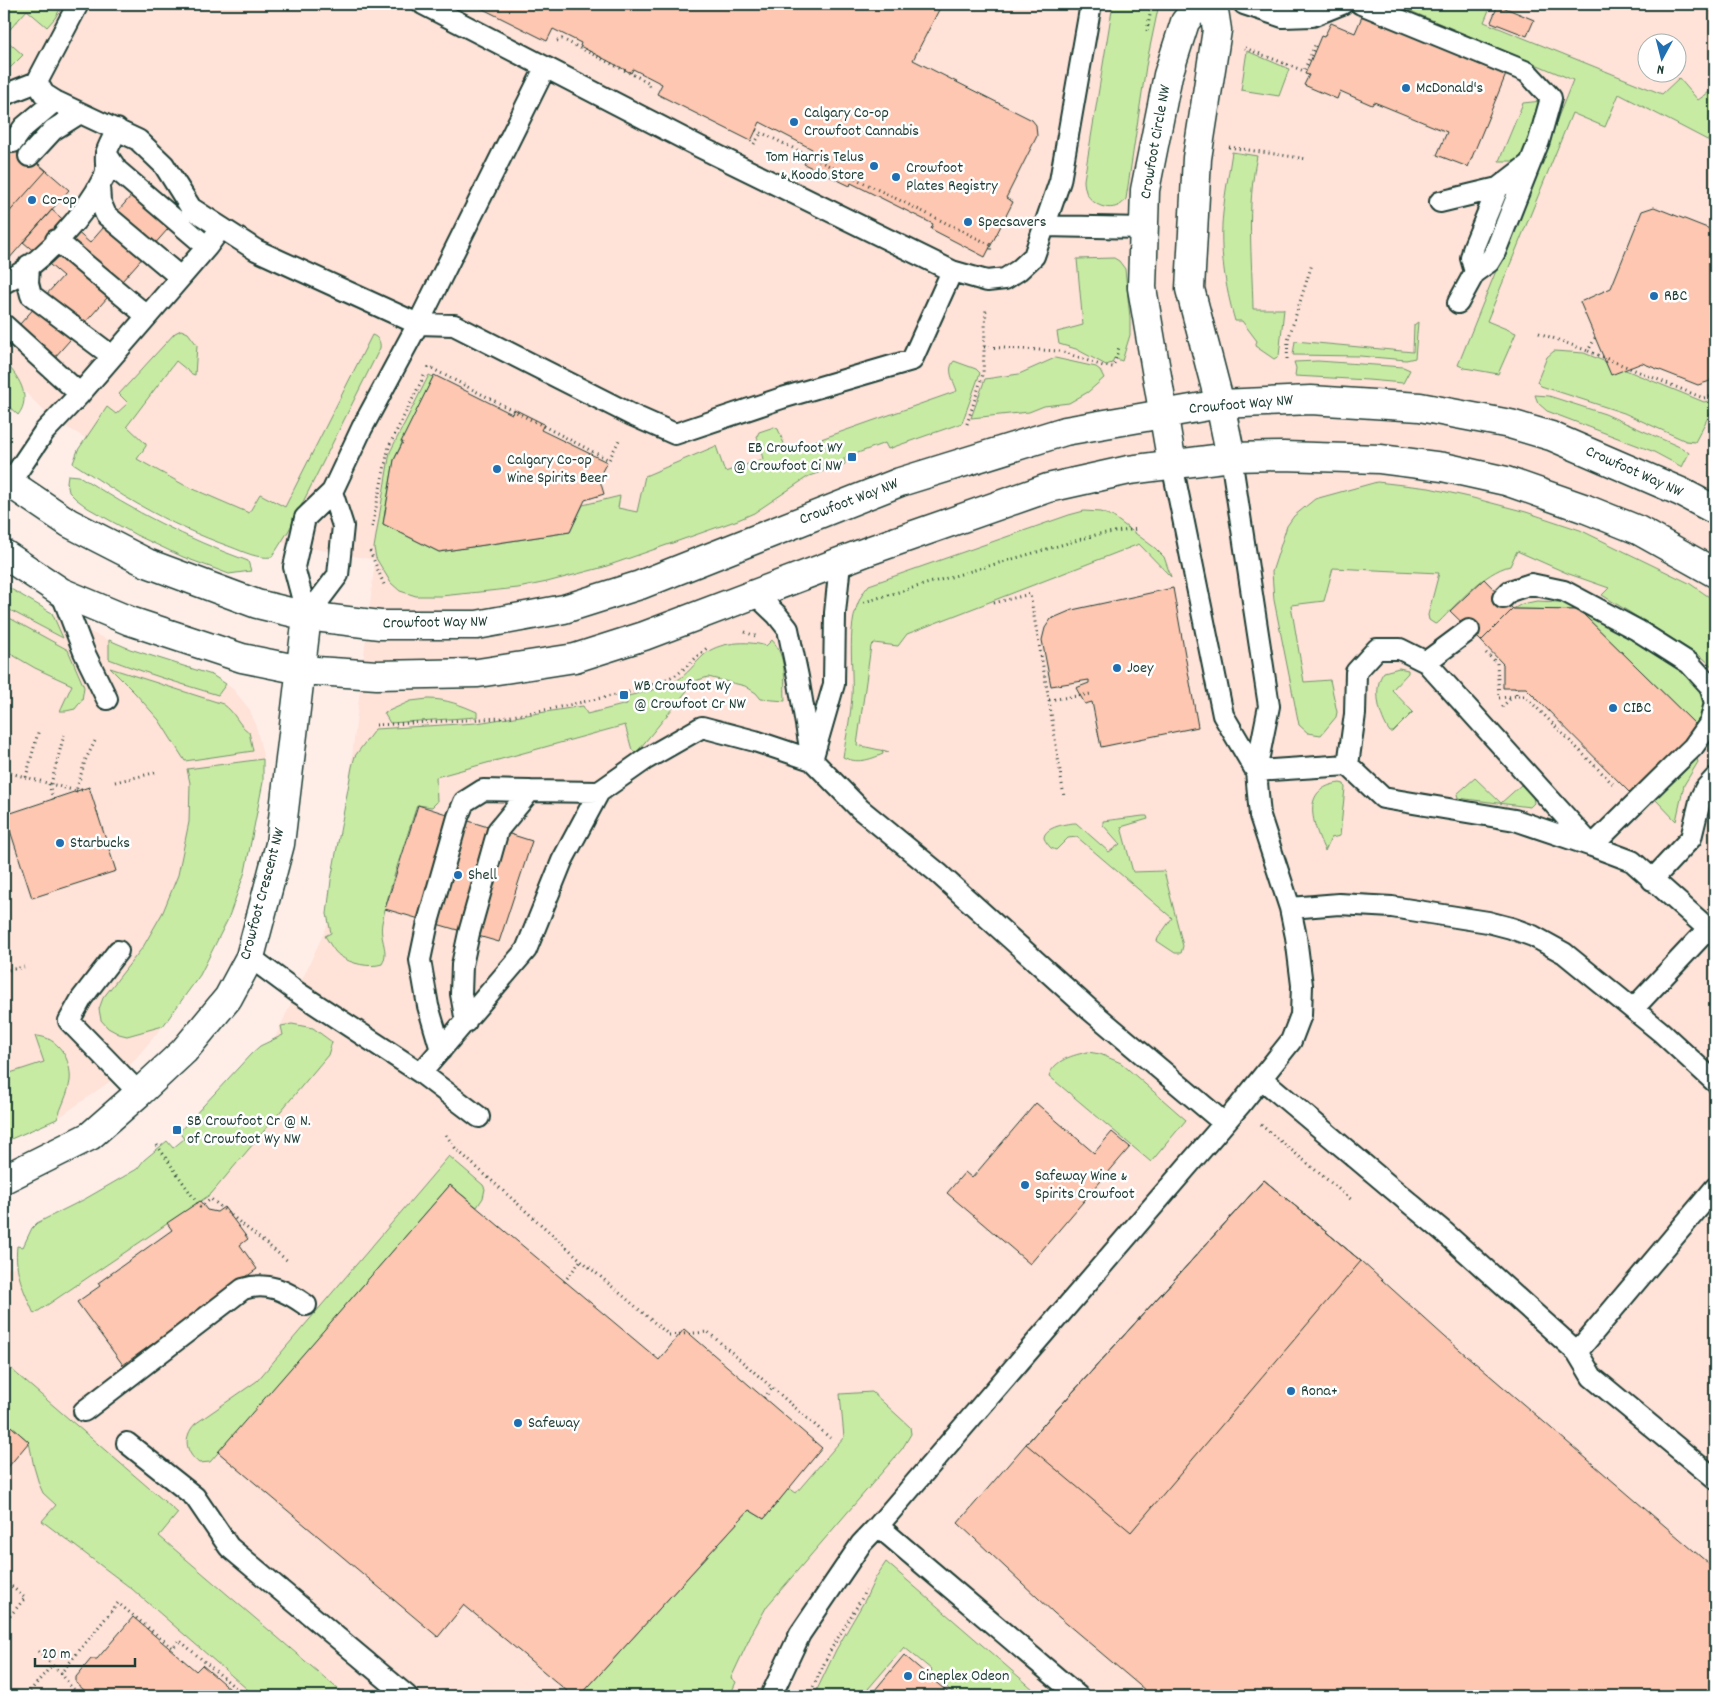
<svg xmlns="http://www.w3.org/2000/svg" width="1719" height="1700" font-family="Dekko,sans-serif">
	<rect width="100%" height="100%" fill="#ffeee8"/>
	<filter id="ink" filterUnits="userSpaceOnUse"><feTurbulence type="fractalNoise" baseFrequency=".02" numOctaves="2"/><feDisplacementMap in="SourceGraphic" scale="10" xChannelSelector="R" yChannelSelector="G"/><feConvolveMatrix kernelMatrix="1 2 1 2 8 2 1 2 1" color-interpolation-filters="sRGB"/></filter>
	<g filter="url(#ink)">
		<path fill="#ffe2d8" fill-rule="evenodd" d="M33,4H1715V1696H4V1270L27,1263L205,1131L259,1072L334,911L375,560L251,537L50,417L4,371V33ZM1646,42H1676V72H1646Z
			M4,585L36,605L85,630L130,649L212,675L226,684L233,689L250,710L257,730L263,756V782L245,872L228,919L200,975L163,1026L126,1070L57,1119L4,1142Z"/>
		<path fill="#c8eba4" stroke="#74946c" d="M4,4H63L55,18L47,27L27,10L4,36Z
			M1113,4H1159L1146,66L1126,199C1116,214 1093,208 1086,192C1085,188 1084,184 1084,180Z
			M1394,4H1489L1491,5L1484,22L1662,94L1679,78L1698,100L1715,88V144L1619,94L1605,127L1572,113L1487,321L1516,333L1498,374L1465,368L1458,365L1573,80Z
			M4,38L23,55L8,70L4,67Z
			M1247,51L1289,69L1279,96L1241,90Z
			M1542,101V106L1523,154L1516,161H1499L1523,103Z
			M1232,152L1257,156C1246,208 1252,257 1253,309H1284L1279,356L1274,359L1255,346L1257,341L1242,321H1235C1225,286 1219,249 1223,213C1225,193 1229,172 1232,152Z
			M1114,258L1119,261L1125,269L1130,318V335L1122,361L1114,358L1112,363L1106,365L1076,349L1059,344L1057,332L1083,325L1077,259Z
			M1418,322L1415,358L1406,360L1360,356L1293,355L1295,341L1413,352L1414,325Z
			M181,330L188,333L197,345L195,375L192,374L176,361L127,426L146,444V446L137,459L184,485L249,513L260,494L285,507L372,335C378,337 381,342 380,348L289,530L272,557C258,559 244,552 231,547C200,536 169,522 141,506C117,493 95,477 73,463L78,450L107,407L116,414L128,403L119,394L175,333Z
			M1554,351L1584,353L1704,402L1713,400L1715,404L1695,442L1686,441L1624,413L1541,386L1537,382L1547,357Z
			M1055,358L1096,367L1100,370L1104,378L1088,392L1069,403L1044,406L1029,412L971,418L985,379L1019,374Z
			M4,361C17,375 33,396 18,415L4,402Z
			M954,361L976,369L980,373L962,423L888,449L885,443L844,458L845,464L809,476L754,513L738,520L604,567L547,582L518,588L441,596H416L400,591L391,583L376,558L374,548L390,452L429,375L433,377L394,460L383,524L439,552L570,532L583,505L620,496L618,508L637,512L645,476L716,446L725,472L763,459L757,436L759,432L774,427L778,429L787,451L957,391C954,381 946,370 954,361Z
			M1318,361L1403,367L1410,370L1403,383L1368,380L1295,376L1296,368L1294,362Z
			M1535,395L1549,396L1605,414L1682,448L1689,453L1682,467L1652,451L1547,411L1538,403Z
			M68,475L79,476C135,512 185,538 248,561L251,571L229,574L221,571L183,557L136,535L88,508L76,499L69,492L67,482Z
			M1377,482L1429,488L1469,497L1526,512L1580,530L1689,583L1715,601V669L1703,658L1602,595L1609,588L1569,574L1517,551L1510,566C1484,572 1458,603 1439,622L1435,624L1429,620L1428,615L1439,573L1333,568L1324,601L1291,605L1304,682L1330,680L1337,712L1336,717L1321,735L1308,733L1299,725L1274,600L1272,572L1287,526L1294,516L1315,499Z
			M1084,511L1100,512L1112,516L1155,548L1164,557L1171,577L1139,544L907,634L898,646L874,643L871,646L857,745L889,752L882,750L883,754C869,760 857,764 843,757C846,737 851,716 852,696C854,660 843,615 869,585L1069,515Z
			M4,585L52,613L63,638L4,607Z
			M1537,601L1577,603L1692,672L1710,697L1699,728L1579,610L1513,609L1522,604Z
			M4,615L68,650L84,687L82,700L75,709L66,711H60L72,685L35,668L4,650Z
			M109,640L130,649L212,675L226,684L218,695C181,684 145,673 109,659Z
			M772,640C787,657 784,679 785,701L761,699L756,693L745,686L708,677L695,681L636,753L632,750L625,725L436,777L437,802L432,807L417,805C405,844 390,883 382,923C379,940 390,951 382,964C370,968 351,964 340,956C334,952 329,942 325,936L331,933L327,914L331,880L352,767L355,756L375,729L477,723L583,706L587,714L627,704L628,696C644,692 661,689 676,681C688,674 694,664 704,655C717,642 749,640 766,646Z
			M110,668L223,704C236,713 237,724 249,732L253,751L185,761L159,720L135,693Z
			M1399,668L1408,670V673L1392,690L1413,712L1393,732H1390C1379,717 1372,687 1384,672Z
			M428,699C446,699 461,705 477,712V717L390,723L384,713L411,701Z
			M263,759V782L245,872L228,919L200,975L163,1026L127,1036L119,1034L108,1028L101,1020L99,1009L103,998L143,947L163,912L178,875L189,822L190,783L187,769Z
			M1697,759L1698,762L1684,785L1676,821L1655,799Z
			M1475,778L1501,803L1521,785L1533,797L1534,803L1530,807L1458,798L1457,794Z
			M1340,783L1344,784L1345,788L1340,836L1331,838L1325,851C1313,825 1299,788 1340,783Z
			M1143,816H1147L1148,819L1121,827L1133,872L1164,871L1183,946L1181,953H1175L1157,941L1158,938L1172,918L1077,837L1068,838L1056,850L1051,848C1049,846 1045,841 1044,838C1044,827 1068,823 1076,823L1109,852L1120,844L1103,825V821Z
			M292,1024L313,1028L332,1042L328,1055L211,1194L34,1314C24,1291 14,1272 17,1246L23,1247L32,1228L37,1223L85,1199L137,1169L144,1160L167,1141L173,1148L184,1139L179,1132L251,1054L260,1046L283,1035L281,1026Z
			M35,1036C58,1036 72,1060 70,1081C68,1094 61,1107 57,1119L4,1142V1075L44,1062Z
			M1088,1052L1100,1054L1121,1063L1186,1120L1151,1162L1049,1076C1054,1060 1073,1055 1088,1052Z
			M449,1156L483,1185L485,1189L483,1198L477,1207L450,1185L210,1462L199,1463C185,1452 183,1437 195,1424L257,1381Z
			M4,1363L178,1513L159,1536L346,1696H255L132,1589L42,1521L56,1505L43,1493L39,1484L34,1467L29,1442L4,1420Z
			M872,1392L910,1427L911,1434L902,1449L767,1606L754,1629L731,1678L736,1682L730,1696H580L749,1510L764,1519L789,1488L796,1493L844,1437L840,1394Z
			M886,1562L1041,1696H957L930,1673L932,1670L904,1647L862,1696H814L836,1650L865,1600L876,1577Z"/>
		<path fill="#fec7b1" stroke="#1f3d34" d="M473,4H942L913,60L1032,120L1036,125L1037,136L1006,198L1013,202L985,257L931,229L933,224L851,183L850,186L804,164L812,149L760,122L751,141L657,94L662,84L633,69L631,73L580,46L581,43L553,29L547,41Z
			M1498,5L1534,20L1527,36L1491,22Z
			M1364,12L1507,72L1468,167L1437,155L1447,132L1374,102L1372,105L1340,91L1337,99L1304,85L1309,75L1305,74L1321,36L1324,37L1331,23L1355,33Z
			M4,134L69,190L8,260L4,257Z
			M4,134L46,171L4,218Z
			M138,188L175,221L47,366L11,334L63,276L23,242L52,210L90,243Z
			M1654,207L1715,231V367L1710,381L1698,385L1642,363L1611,375L1580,302L1611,288L1642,211Z
			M434,375L512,414L514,409L544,424L541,430L607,462L599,477L604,494L585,500L570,532L439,552L383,524L394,460L403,442H401Z
			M1484,579L1513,609L1481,641L1450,611Z
			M1173,588L1198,727L1101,747L1092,702L1085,704L1076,688L1089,683V680L1051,686L1042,640L1045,628L1051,619L1072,610Z
			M1513,609L1579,610L1699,728L1632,795L1526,688H1503V664L1481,641Z
			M89,787L116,871L32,898L5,815Z
			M418,805L532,841L499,942L385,909Z
			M1036,1103L1094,1153L1112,1132L1130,1147L1030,1264L947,1193L965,1172L972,1178Z
			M1264,1180L1361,1261L1445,1337L1715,1569V1696H1152L1054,1613L958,1523L1026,1444Z
			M1264,1180L1361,1261L1131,1532L1026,1444Z
			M450,1185L659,1360L684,1329L822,1448L764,1519L749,1510L580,1696H573L464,1605L438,1637L218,1452Z
			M200,1201L207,1210L217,1212L224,1207L248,1239L240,1245L257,1269L202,1309L195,1324L190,1317L123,1365L77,1302L100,1286L98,1283L172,1230L167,1223Z
			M4,1420L29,1442L4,1472Z
			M133,1617L196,1671L202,1665L238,1696H91L76,1683V1677L91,1659H97Z
			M904,1655L952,1696H870Z"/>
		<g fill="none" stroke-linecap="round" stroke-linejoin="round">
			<g stroke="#1f3d34" stroke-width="24">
				<path id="lane" d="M423,4L700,147L952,271
					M1244,4L1283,17L1312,16L1342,4
					M1361,4L1527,72L1551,98L1539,141L1495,252L1489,262L1475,272L1458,303
					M37,82L44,94L55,101L138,140L164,165L191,208L256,250L418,324L454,325L632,415L675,434L782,398L912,360L952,271L987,281L1005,279L1019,270L1034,256L1060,181L1091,4
					M4,95L37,82L78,4
					M13,142L24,127L55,101
					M106,153L117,170L207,247
					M29,156L53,130L80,113
					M99,186L100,201L106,215L180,277
					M1440,202L1498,188L1528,165
					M1044,226L1144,228
					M56,240L147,316
					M29,265L28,283L31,295L112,356
					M1475,272L1471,258L1474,246L1498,188
					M4,283C42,263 85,216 104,177C108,170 105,162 106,154C108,146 114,137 117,129
					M4,325L80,394
					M1172,464L1223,715L1256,771
					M9,484L44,432L80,394L207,247L221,228
					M61,592L84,652L107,699
					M755,594L777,615L788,629L798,677L811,754
					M1503,598L1510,591L1531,584L1564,591L1637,630L1689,663L1710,686L1715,703
					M307,616L294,567L305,518L332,492L362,428L418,324L545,68
					M307,616L338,575L343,526L332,492
					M1426,662L1469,630
					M812,760L834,684L835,613L840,563
					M1348,765L1355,714L1356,672L1377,649H1400L1426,662L1592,846L1660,779L1693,747L1710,723L1715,703
					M1256,771L1348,765L1383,798L1515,820L1592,846L1632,861L1715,935
					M1652,880L1691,838L1701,797L1705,789L1715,778
					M1290,908L1339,904L1392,907L1488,922L1511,928L1533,936L1564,953L1661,1032L1715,1082
					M118,951L82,998L69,1021L139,1093
					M250,957L297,992L421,1073L479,1117
					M1633,1009L1708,929
					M466,1022L461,994L462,965L469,933L498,830L530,791L599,792
					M441,1050L428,1006L420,960L428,922L458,817L464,802L483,790L530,791
					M421,1073L526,950L562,861L599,792L646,759L702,727L755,741L812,760L860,809L938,873L1089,1009L1224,1123
					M1262,1079L1444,1232L1577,1352L1592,1377L1715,1479
					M1577,1352L1715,1188
					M84,1411L243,1289C268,1281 286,1291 306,1305
					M127,1443L195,1497L229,1547L407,1696
					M878,1526L1078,1696
					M771,1696L800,1634L861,1544L878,1526L1240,1105L1291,1041L1301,1015L1302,985L1296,937L1290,908L1260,816L1256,771L1269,706L1231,457"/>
			</g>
			<g stroke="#1f3d34" stroke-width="31">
				<path id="street" d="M1213,4L1217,30L1197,158L1190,289L1220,404L1231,457
					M1172,464L1142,288L1145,190L1168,75L1185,22L1199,4"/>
			</g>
			<g stroke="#1f3d34" stroke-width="31">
				<path id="secondary" d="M4,479L69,523L147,563L257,604L307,616L380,625H477L564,609L640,585L900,482L1065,431L1220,404L1311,400L1420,407L1510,424L1551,436L1681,492L1715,510
					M4,554L61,592L130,621L242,658L301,670L377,675L478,673L575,658L644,636L871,550L1048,488L1129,470L1231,457L1283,456L1380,459L1443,467L1506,481L1586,509L1638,530L1715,573
					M4,1179L90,1136L139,1093L184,1051L228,998L250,957L280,844L307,616"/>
			</g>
			<path stroke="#1f3d34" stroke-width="3" stroke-dasharray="1 4" stroke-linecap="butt" d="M1147,31L1152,4
				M557,41L562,39L648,82L650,89
				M1245,48L1304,71L1316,43
				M756,130L991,245L990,253
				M754,144L762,132
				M1229,147L1307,159
				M1539,333L1588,351
				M1595,338L1588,351L1703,398L1715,396
				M984,347L1060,351L1103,366L1113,367L1119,347
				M1287,359L1288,340L1312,264
				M428,368L429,367L609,460L620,438
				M967,424L983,374L986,307
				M372,527L389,446L424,376
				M370,551L385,587
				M864,602L1099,534L1138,529
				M994,603L1030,594L1049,700L1091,694
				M745,632L758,637
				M1486,653L1497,663L1499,698L1516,696
				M1516,688V696H1525L1615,786
				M1049,700L1064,797
				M1502,707L1511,698
				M376,725L501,718L555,708L629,692L658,683L678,674L708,647
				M4,762L6,764L7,772L76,791L85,761L95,741
				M26,777L39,729
				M115,782L158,772
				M49,784L53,799
				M51,784L64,735
				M76,791L85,789
				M4,971L24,967
				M1261,1125L1353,1201
				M446,1135L456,1149L581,1260L669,1335L708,1332L830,1438
				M157,1145L200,1207L211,1199L289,1262
				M564,1282L581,1260
				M764,1398L772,1388
				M4,1580L25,1598L4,1623
				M38,1651L52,1665
				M61,1673L71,1687L82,1696
				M30,1691L52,1665L61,1673L118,1603L173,1648L179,1640L245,1696
				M809,1696L830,1651L862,1598L865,1590"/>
			<use href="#lane" stroke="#fff" stroke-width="20"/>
			<use href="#street" stroke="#fff" stroke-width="28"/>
			<use href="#secondary" stroke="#fff" stroke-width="28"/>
		</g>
	</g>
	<g fill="#1f6fb2" stroke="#fff" stroke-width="2">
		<circle cx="1406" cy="88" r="5"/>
		<circle cx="794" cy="122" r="5"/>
		<circle cx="874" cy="166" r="5"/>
		<circle cx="896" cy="177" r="5"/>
		<circle cx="32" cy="200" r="5"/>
		<circle cx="968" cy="222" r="5"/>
		<circle cx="1654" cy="296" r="5"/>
		<rect x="847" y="452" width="10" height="10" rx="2.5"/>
		<circle cx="497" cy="469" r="5"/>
		<circle cx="1117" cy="668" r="5"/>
		<rect x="619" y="690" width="10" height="10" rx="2.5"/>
		<circle cx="1613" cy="708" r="5"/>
		<circle cx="60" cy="843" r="5"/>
		<circle cx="458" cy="875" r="5"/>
		<rect x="172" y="1125" width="10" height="10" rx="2.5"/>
		<circle cx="1025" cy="1185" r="5"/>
		<circle cx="1291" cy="1391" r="5"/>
		<circle cx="518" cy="1423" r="5"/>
		<circle cx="908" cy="1676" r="5"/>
	</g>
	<g text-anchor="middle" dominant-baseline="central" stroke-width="5" stroke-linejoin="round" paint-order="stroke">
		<g font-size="16" fill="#1f3d34" stroke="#fff" text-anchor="start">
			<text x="1416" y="88">McDonald's</text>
			<text x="804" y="113">Calgary Co-op<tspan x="804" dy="18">Crowfoot Cannabis</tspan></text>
			<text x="864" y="157" text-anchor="end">Tom Harris Telus<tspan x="864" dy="18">&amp; Koodo Store</tspan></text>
			<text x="906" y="168">Crowfoot<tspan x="906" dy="18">Plates Registry</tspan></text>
			<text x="42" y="200">Co-op</text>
			<text x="978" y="222">Specsavers</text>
			<text x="1664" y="296">RBC</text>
			<text x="842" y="448" text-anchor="end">EB Crowfoot WY<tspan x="842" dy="18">@ Crowfoot Ci NW</tspan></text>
			<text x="507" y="460">Calgary Co-op<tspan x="507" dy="18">Wine Spirits Beer</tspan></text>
			<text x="1127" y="668">Joey</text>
			<text x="634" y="686">WB Crowfoot Wy<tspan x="634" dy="18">@ Crowfoot Cr NW</tspan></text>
			<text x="1623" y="708">CIBC</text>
			<text x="70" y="843">Starbucks</text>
			<text x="468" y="875">Shell</text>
			<text x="187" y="1121">SB Crowfoot Cr @ N.<tspan x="187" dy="18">of Crowfoot Wy NW</tspan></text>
			<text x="1035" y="1176">Safeway Wine &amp;<tspan x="1035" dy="18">Spirits Crowfoot</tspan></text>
			<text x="1301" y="1391">Rona+</text>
			<text x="528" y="1423">Safeway</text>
			<text x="918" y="1676">Cineplex Odeon</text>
		</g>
		<g font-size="16" fill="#1f3d34" stroke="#fff">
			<text transform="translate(1156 142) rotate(-80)">Crowfoot Circle NW</text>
			<text transform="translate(1241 405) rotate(-5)">Crowfoot Way NW</text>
			<text transform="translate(1634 472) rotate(24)">Crowfoot Way NW</text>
			<text transform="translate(849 502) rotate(-21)">Crowfoot Way NW</text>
			<text transform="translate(435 623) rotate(-1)">Crowfoot Way NW</text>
			<text transform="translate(263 894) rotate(-75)">Crowfoot Crescent NW</text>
		</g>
	</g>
	<rect width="1719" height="1700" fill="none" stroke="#fff" stroke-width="20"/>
	<rect x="10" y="10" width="1699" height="1680" fill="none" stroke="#1f3d34" stroke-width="2" filter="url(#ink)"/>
	<g transform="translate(1662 58) rotate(187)"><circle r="24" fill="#ffffff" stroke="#a5b1ae"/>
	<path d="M0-4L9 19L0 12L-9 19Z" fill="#1f6fb2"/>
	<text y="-8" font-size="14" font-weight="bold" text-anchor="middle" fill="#1f3d34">N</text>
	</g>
	<path d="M35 1658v8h100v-8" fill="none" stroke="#1f3d34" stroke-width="2.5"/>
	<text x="42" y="1658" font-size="15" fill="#1f3d34" stroke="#ffffff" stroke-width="4" paint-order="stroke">20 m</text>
</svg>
